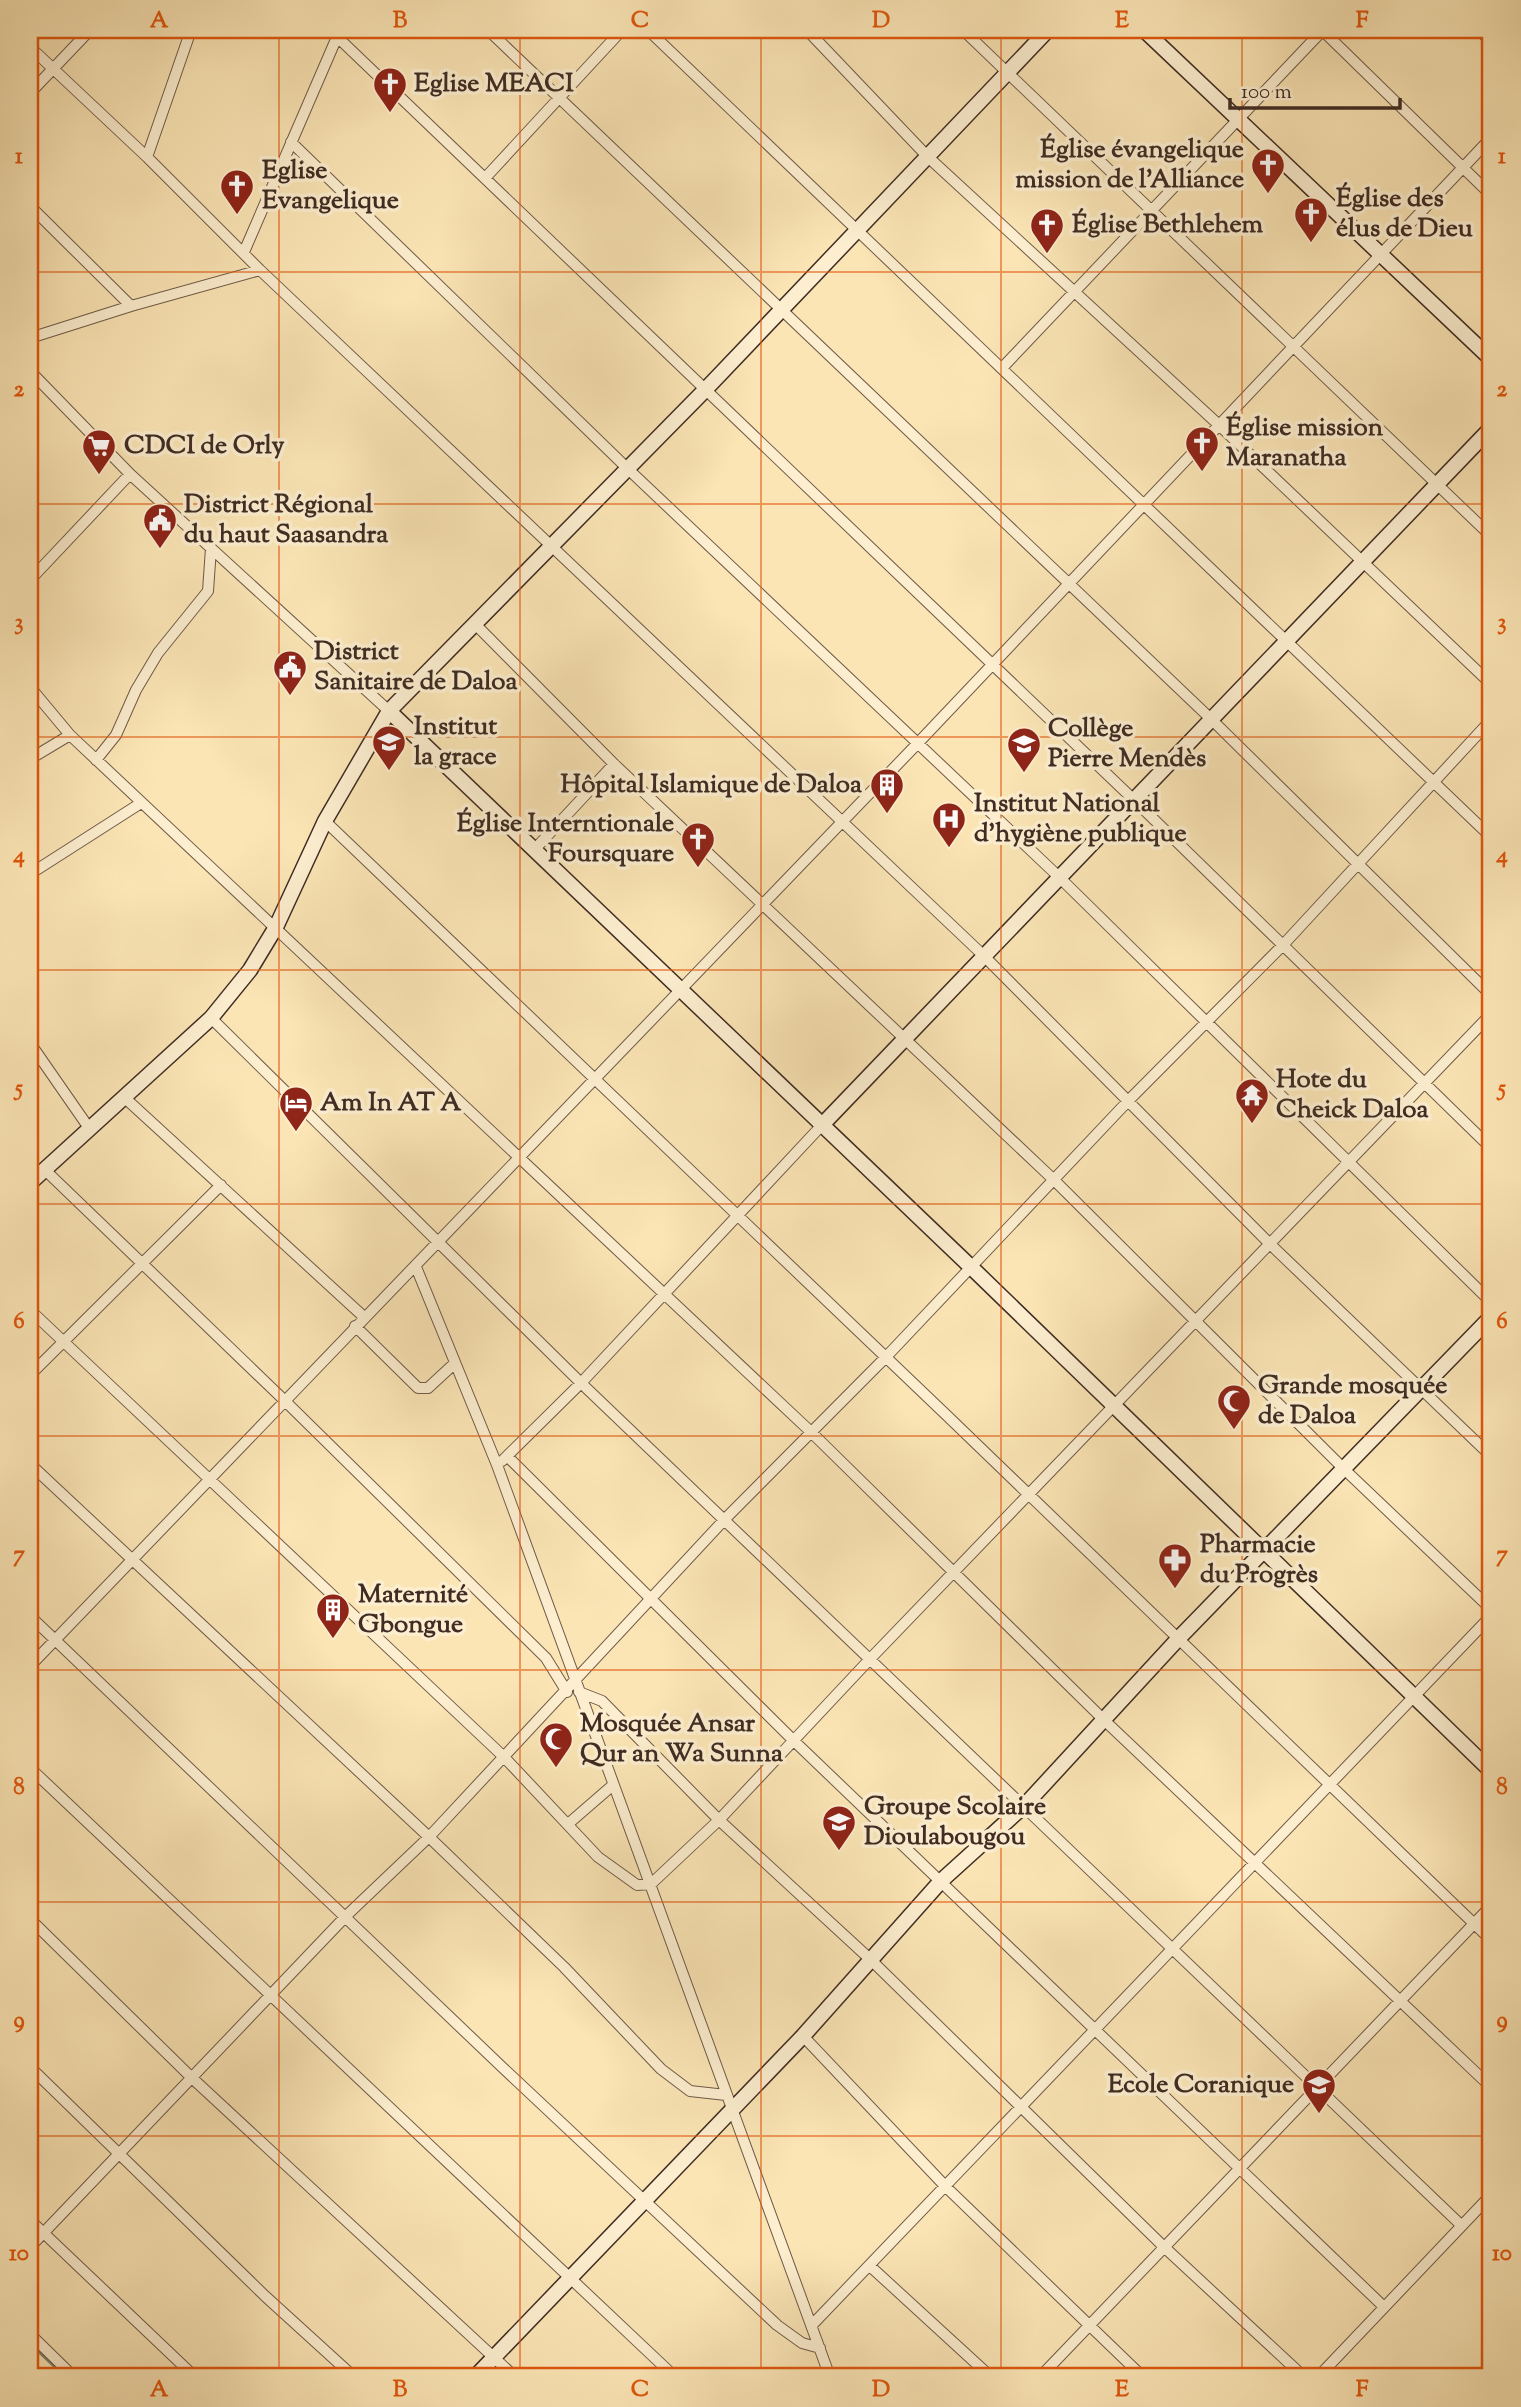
<svg xmlns="http://www.w3.org/2000/svg" width="1521" height="2407" font-family="'Sorts Mill Goudy',serif">
	<rect width="100%" height="100%" fill="#fbe5b5"/>
	<filter id="stains"><feTurbulence type="fractalNoise" baseFrequency=".00286" numOctaves="4"/><feColorMatrix values="0 0 0 0 .2 0 0 0 0 .09 0 0 0 0 .02 0 0 0 .5 -.17"/></filter>
	<radialGradient id="worn" r=".72"><stop offset=".6" stop-color="#630" stop-opacity="0"/><stop offset="1" stop-color="#630" stop-opacity=".3"/></radialGradient>
	<g fill="none" stroke-linecap="round" stroke-linejoin="round">
		<path stroke="#798474" stroke-width="3.5" d="M30,2343L66,2377"/>
		<g stroke="#6f5a48" stroke-width="12">
			<path id="street" d="M330,30L1134,800L1491,1148
				M488,30L1211,719L1491,995
				M648,30L1491,837
				M807,30L928,157L1219,425L1491,684
				M963,30L1491,536
				M1322,30L1491,195
				M1479,30L1491,42
				M30,47L147,157L260,270L984,956L1270,1244L1491,1456
				M30,93L90,30
				M291,142L628,469L1058,876L1491,1302
				M147,157L191,30
				M486,177L622,30
				M30,206L131,306
				M244,252L337,37
				M30,338L131,306L260,270
				M1003,367L1323,30
				M30,371L130,474L389,711
				M30,580L130,474
				M476,625L614,764L1055,1181L1344,1469L1491,1609
				M30,687L70,735L811,1432L1104,1720L1491,2087
				M30,759L70,735
				M96,760L116,735L136,690L158,653L208,591L211,548
				M325,821C715,1193 1104,1565 1491,1940
				M534,850L614,764
				M30,874L141,803
				M211,1018L581,1383L1461,2225
				M30,1043L89,1128
				M125,1098L364,1317
				M44,1169L284,1400L546,1658L567,1692
				M416,1267L497,1465L830,2377
				M30,1310L504,1757L598,1857L637,1885L651,1884L719,1820L870,1659L1491,1014
				M355,1326L418,1388H428L455,1363
				M30,1375L221,1185
				M507,1456L793,1740L1383,2306
				M502,1461L581,1383L822,1125
				M30,1464L429,1837L564,1967L661,2069L690,2091L726,2095
				M30,1616L502,2067L777,2325L802,2343L820,2348
				M30,1666L918,743L1491,138
				M579,1692L602,1701L719,1820L871,1960L1163,2246L1304,2377
				M30,1768L675,2377
				M568,1824L613,1785
				M30,1919L192,2078L515,2377
				M803,2036L946,2187L1143,2377
				M30,2067L265,2296L354,2377
				M30,2220L195,2377
				M30,2247L346,1916L429,1837L725,1519L885,1358L1129,1100L1283,945L1491,720
				M871,2267L991,2377
				M812,2325L1491,1616
				M30,2334L74,2377
				M1040,2377L1491,1906
				M1318,2377L1491,2195"/>
		</g>
		<g stroke="#402c24" stroke-width="17">
			<path id="secondary" d="M1144,30L1491,359
				M389,711L972,1268L1491,1771
				M822,1125L1491,428
				M30,1183L211,1018L250,970L276,927L325,821L389,711L705,390L1048,30
				M475,2377L803,2036L941,1881L1025,1805L1178,1639L1491,1317"/>
		</g>
		<use href="#street" stroke="#fceecf" stroke-width="10"/>
		<use href="#secondary" stroke="#fceecf" stroke-width="14"/>
	</g>
	<path fill="none" stroke="#e0570d" stroke-width="2" stroke-opacity="0.55" d="M279,30V2377M520,30V2377M761,30V2377M1001,30V2377M1242,30V2377M30,272H1491M30,504H1491M30,737H1491M30,970H1491M30,1204H1491M30,1436H1491M30,1670H1491M30,1902H1491M30,2136H1491"/>
	<defs>
		<g id="church-pin" transform="scale(1.75)"><path d="M0 17L-7.5 6A9.5 9.5 0 1 1 7.5 6Z" fill="#8f2418" stroke="#fceecf"/><path d="M-1.2-6h2.4v3.5h3.3v2.4h-3.3V6h-2.4V-.1h-3.3v-2.4h3.3Z" fill="#fff"/></g>
		<g id="supermarket-pin" transform="scale(1.75)"><path d="M0 17L-7.5 6A9.5 9.5 0 1 1 7.5 6Z" fill="#8f2418" stroke="#fceecf"/><path d="M-6-5.5h2.5l.6 2H6L4.5 2H-2.5L-4.4-4H-6ZM-1.5 3.2a1.3 1.3 0 1 0 .1 0ZM3 3.2a1.3 1.3 0 1 0 .1 0Z" fill="#fff"/></g>
		<g id="civic-pin" transform="scale(1.75)"><path d="M0 17L-7.5 6A9.5 9.5 0 1 1 7.5 6Z" fill="#8f2418" stroke="#fceecf"/><path d="M-.6-6.5H3V-4.5H.6V-3L4-1V1h2V6H-6V1h2V-1L-.6-3ZM-1.2 2.5V6h2.4V2.5Z" fill="#fff"/></g>
		<g id="school-pin" transform="scale(1.75)"><path d="M0 17L-7.5 6A9.5 9.5 0 1 1 7.5 6Z" fill="#8f2418" stroke="#fceecf"/><path d="M0-5L7-2L0 1L-7-2ZM-4 1L0 2.5L4 1V4Q0 6-4 4Z" fill="#fff"/></g>
		<g id="building-pin" transform="scale(1.75)"><path d="M0 17L-7.5 6A9.5 9.5 0 1 1 7.5 6Z" fill="#8f2418" stroke="#fceecf"/><path d="M-4-6H4V6H1V3H-1V6H-4ZM-2.5-4.3h1.7v1.8h-1.7ZM.8-4.3h1.7v1.8H.8ZM-2.5-1h1.7V.8h-1.7ZM.8-1h1.7V.8H.8Z" fill="#fff"/></g>
		<g id="hospital-pin" transform="scale(1.75)"><path d="M0 17L-7.5 6A9.5 9.5 0 1 1 7.5 6Z" fill="#8f2418" stroke="#fceecf"/><path d="M-5-5h3v3.5h4V-5h3V5h-3V1.5h-4V5h-3Z" fill="#fff"/></g>
		<g id="temple-pin" transform="scale(1.75)"><path d="M0 17L-7.5 6A9.5 9.5 0 1 1 7.5 6Z" fill="#8f2418" stroke="#fceecf"/><path d="M0-6L5-2H3V0L6.5 2.5H4V6H1.5V3h-3V6H-4V2.5H-6.5L-3 0V-2H-5Z" fill="#fff"/></g>
		<g id="hotel-pin" transform="scale(1.75)"><path d="M0 17L-7.5 6A9.5 9.5 0 1 1 7.5 6Z" fill="#8f2418" stroke="#fceecf"/><path d="M-6-4.5h1.5V1H6V5H4.5V3h-9V5H-6ZM-4 0a1.8 1.8 0 1 1 3.6 0ZM.5 0V-2.5h3Q6-2.5 6 0Z" fill="#fff"/></g>
		<g id="mosque-pin" transform="scale(1.75)"><path d="M0 17L-7.5 6A9.5 9.5 0 1 1 7.5 6Z" fill="#8f2418" stroke="#fceecf"/><path d="M3.5-4.9A6 6 0 1 0 3.5 4.9A5 5 0 1 1 3.5-4.9Z" fill="#fff"/></g>
		<g id="pharmacy-pin" transform="scale(1.75)"><path d="M0 17L-7.5 6A9.5 9.5 0 1 1 7.5 6Z" fill="#8f2418" stroke="#fceecf"/><path d="M-2-6h4v4h4v4h-4v4h-4v-4h-4v-4h4Z" fill="#fff"/></g>
	</defs>
	<g fill-rule="evenodd">
		<use href="#church-pin" x="390" y="84"/>
		<use href="#church-pin" x="1268" y="165"/>
		<use href="#church-pin" x="237" y="186"/>
		<use href="#church-pin" x="1311" y="214"/>
		<use href="#church-pin" x="1047" y="225"/>
		<use href="#church-pin" x="1202" y="443"/>
		<use href="#supermarket-pin" x="99" y="446"/>
		<use href="#civic-pin" x="160" y="520"/>
		<use href="#civic-pin" x="290" y="667"/>
		<use href="#school-pin" x="389" y="742"/>
		<use href="#school-pin" x="1024" y="744"/>
		<use href="#building-pin" x="887" y="785"/>
		<use href="#hospital-pin" x="949" y="819"/>
		<use href="#church-pin" x="698" y="839"/>
		<use href="#temple-pin" x="1252" y="1095"/>
		<use href="#hotel-pin" x="296" y="1103"/>
		<use href="#mosque-pin" x="1234" y="1401"/>
		<use href="#pharmacy-pin" x="1175" y="1560"/>
		<use href="#building-pin" x="333" y="1610"/>
		<use href="#mosque-pin" x="556" y="1739"/>
		<use href="#school-pin" x="839" y="1822"/>
		<use href="#school-pin" x="1319" y="2085"/>
	</g>
	<g text-anchor="middle" dominant-baseline="central" stroke-width="7" stroke-linejoin="round" paint-order="stroke">
		<g font-size="26" font-weight="bold" fill="#402c24" stroke="#fceecf" text-anchor="start">
			<text x="414" y="84">Eglise MEACI</text>
			<text x="1244" y="150" text-anchor="end">Église évangelique<tspan x="1244" dy="30">mission de l'Alliance</tspan></text>
			<text x="262" y="171">Eglise<tspan x="262" dy="30">Evangelique</tspan></text>
			<text x="1336" y="199">Église des<tspan x="1336" dy="30">élus de Dieu</tspan></text>
			<text x="1072" y="225">Église Bethlehem</text>
			<text x="1226" y="428">Église mission<tspan x="1226" dy="30">Maranatha</tspan></text>
			<text x="124" y="446">CDCI de Orly</text>
			<text x="184" y="505">District Régional<tspan x="184" dy="30">du haut Saasandra</tspan></text>
			<text x="314" y="652">District<tspan x="314" dy="30">Sanitaire de Daloa</tspan></text>
			<text x="414" y="727">Institut<tspan x="414" dy="30">la grace</tspan></text>
			<text x="1048" y="729">Collège<tspan x="1048" dy="30">Pierre Mendès</tspan></text>
			<text x="862" y="785" text-anchor="end">Hôpital Islamique de Daloa</text>
			<text x="974" y="804">Institut National<tspan x="974" dy="30">d'hygiène publique</tspan></text>
			<text x="674" y="824" text-anchor="end">Église Interntionale<tspan x="674" dy="30">Foursquare</tspan></text>
			<text x="1276" y="1080">Hote du<tspan x="1276" dy="30">Cheick Daloa</tspan></text>
			<text x="320" y="1103">Am In AT A</text>
			<text x="1258" y="1386">Grande mosquée<tspan x="1258" dy="30">de Daloa</tspan></text>
			<text x="1200" y="1545">Pharmacie<tspan x="1200" dy="30">du Progrès</tspan></text>
			<text x="358" y="1595">Maternité<tspan x="358" dy="30">Gbongue</tspan></text>
			<text x="580" y="1724">Mosquée Ansar<tspan x="580" dy="30">Qur an Wa Sunna</tspan></text>
			<text x="864" y="1807">Groupe Scolaire<tspan x="864" dy="30">Dioulabougou</tspan></text>
			<text x="1294" y="2085" text-anchor="end">Ecole Coranique</text>
		</g>
	</g>
	<rect width="1521" height="2407" fill="none" stroke="#fbe5b5" stroke-width="77"/>
	<path d="M1230 98v10h170v-10" fill="none" stroke="#402c24" stroke-width="3.5"/>
	<text x="1241" y="98" font-size="21" fill="#402c24" stroke="#fceecf" stroke-width="5" paint-order="stroke">100 m</text>
	<rect x="38" y="38" width="1444" height="2330" fill="none" stroke="#e0570d" stroke-width="2.5"/>
	<g font-size="23" text-anchor="middle" font-weight="bold" fill="#e0570d">
		<text x="159" y="27">A</text>
		<text x="400" y="27">B</text>
		<text x="640" y="27">C</text>
		<text x="881" y="27">D</text>
		<text x="1122" y="27">E</text>
		<text x="1362" y="27">F</text>
		<text x="19" y="163">1</text>
		<text x="1502" y="163">1</text>
		<text x="19" y="396">2</text>
		<text x="1502" y="396">2</text>
		<text x="19" y="629">3</text>
		<text x="1502" y="629">3</text>
		<text x="19" y="862">4</text>
		<text x="1502" y="862">4</text>
		<text x="19" y="1095">5</text>
		<text x="1502" y="1095">5</text>
		<text x="19" y="1328">6</text>
		<text x="1502" y="1328">6</text>
		<text x="19" y="1561">7</text>
		<text x="1502" y="1561">7</text>
		<text x="19" y="1794">8</text>
		<text x="1502" y="1794">8</text>
		<text x="19" y="2027">9</text>
		<text x="1502" y="2027">9</text>
		<text x="19" y="2260">10</text>
		<text x="1502" y="2260">10</text>
		<text x="159" y="2396">A</text>
		<text x="400" y="2396">B</text>
		<text x="640" y="2396">C</text>
		<text x="881" y="2396">D</text>
		<text x="1122" y="2396">E</text>
		<text x="1362" y="2396">F</text>
	</g>
	<rect width="100%" height="100%" filter="url(#stains)"/>
	<rect width="100%" height="100%" fill="url(#worn)"/>
</svg>
